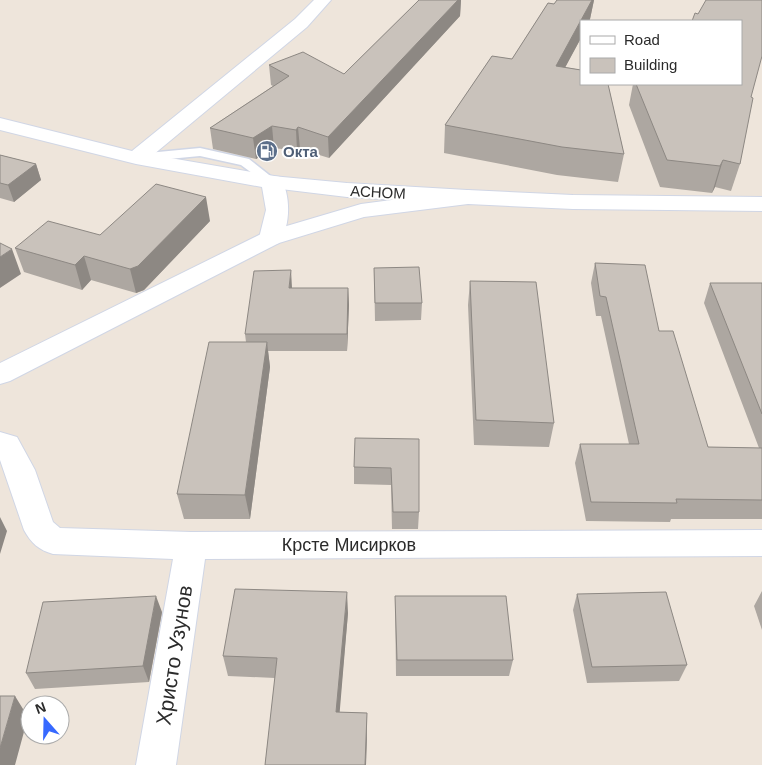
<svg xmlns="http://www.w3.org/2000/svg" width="762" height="765" font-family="Arial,sans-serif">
	<rect width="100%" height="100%" fill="#eee5db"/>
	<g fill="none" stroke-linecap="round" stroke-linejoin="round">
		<g stroke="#d0d6e5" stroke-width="3">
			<path id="service" d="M200,148L249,159L278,182L276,185H268L241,165L200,156L137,162L131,158L137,154Z"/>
		</g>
		<g stroke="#d0d6e5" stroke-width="2">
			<path id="minor" d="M314,0H331L307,27L153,155L280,177C291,194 291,226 279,243L271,245L263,243L259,238L266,210L262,187L136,164L0,130V118L132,151L295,19Z
				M0,432L17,437L35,470L53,522L60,528L191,532L762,530V556L205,559L176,765H136L173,559L53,554C39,550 31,543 24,530L0,460Z"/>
		</g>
		<g stroke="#d0d6e5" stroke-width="2">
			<path id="tertiary" d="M272,176L347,183L467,190L475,192L478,197L475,202L467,204L347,197L264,187L261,182L264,177Z"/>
		</g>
		<g stroke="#d0d6e5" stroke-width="2">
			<path id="secondary" d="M468,190L573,195L762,197V211L573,209L468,204L364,217L279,243L10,381L0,384V363L263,233L361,204Z"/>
		</g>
		<use href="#service" fill="#fff" fill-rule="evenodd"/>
		<use href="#minor" fill="#fff" fill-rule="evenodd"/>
		<use href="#tertiary" fill="#fff" fill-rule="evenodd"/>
		<use href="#secondary" fill="#fff" fill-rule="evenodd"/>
	</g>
	<path fill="#ada7a1" d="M419,0H461L460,16L329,158L300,149L297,151L274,148L256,159L213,149L210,128L273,86L271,85L269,65L344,74Z
		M557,0H594L590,19L589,21H581V38L565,67L581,70V84H608L624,154L618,182L557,175L444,153L445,125L492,56L512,59L548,3L554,4Z
		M633,84H741L751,97L740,164L731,191L715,187L712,193L660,187L629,105Z
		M0,155L36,164L41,180L14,202L0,198Z
		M210,221L144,290L136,293L91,280L82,290L24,272L15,248Z
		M595,263L659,331L708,447L759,448L704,303L710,283H762V519H671L670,522L586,521L575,463L580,444H629L601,316H596L591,283Z
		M374,268L422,303L421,320L375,321Z
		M470,281L554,423L549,447L474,445L468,305Z
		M292,288H348L349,305L347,351H268L270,367L250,519H184L177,494L246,342L245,334Z
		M419,439V512L418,529H392L391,485L354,484V467Z
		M762,591V630L754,606Z
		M577,594L687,665L679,681L587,683L573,610Z
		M395,596L513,660L509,676H396Z
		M162,612L149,682L35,689L26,673Z
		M348,613L339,712L367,713V732L366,765H265L275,678L228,676L223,656Z"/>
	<path fill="#8d8883" d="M458,0H461L460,16L329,158L328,137Z
		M592,0H594L590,19L589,21H581V38L552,92L556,66Z
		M272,126L274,148L256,159L253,138Z
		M298,127L300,149L297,151L296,130Z
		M723,160L715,187L712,193L720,166Z
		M36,164L41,180L14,202L8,185Z
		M206,197L210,221L144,290L136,293L130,269Z
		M12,249L21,274L0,288V257Z
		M84,256L91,280L82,290L75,265Z
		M291,270L292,288L290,305L289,288Z
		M348,288L349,305L347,351V334Z
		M267,342L270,367L250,519L245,495Z
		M0,517L7,531L0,554Z
		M347,592L348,613L338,732L336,712Z
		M156,596L162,612L149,682L143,666Z
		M15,696L28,717L15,765H0V748Z
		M367,713V732L366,765H365Z"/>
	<path fill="#c9c2bb" stroke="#8d8883" d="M419,0H458L328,137L298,127L296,130L272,126L253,138L210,128L289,76L269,65L303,52L344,74Z
		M557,0H592L556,66L581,70V84H608L624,154L562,147L445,125L492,56L512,59L548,3L554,4Z
		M706,0H762V56L751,97L753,98L740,164L723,160L720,166L667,160L636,84H741V21H692L695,13L698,14Z
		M0,155L36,164L8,185L0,183Z
		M156,184L206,197L138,266L130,269L84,256L75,265L15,248L48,221L100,235Z
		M0,243L12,249L0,257Z
		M595,263L645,265L659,331H673L708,447L762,448V500L676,499L677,503L591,502L580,444H639L606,297L600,296Z
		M419,267L422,303H375L374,268Z
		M291,270L289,288H348L347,334H245L254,271Z
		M470,281L536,282L554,423L476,420Z
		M710,283H762V414Z
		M209,342H267L245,495L177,494Z
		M355,438L419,439V512H393L391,468L354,467Z
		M235,589L347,592L336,712L367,713L365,765H265L277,658L223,656Z
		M666,592L687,665L592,667L577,594Z
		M156,596L143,666L26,673L43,602Z
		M395,596H506L513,660H397Z
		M0,696H15L0,748Z"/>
	<defs>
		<g id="fuel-disc" transform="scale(1.125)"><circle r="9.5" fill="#5c6f8a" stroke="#fff"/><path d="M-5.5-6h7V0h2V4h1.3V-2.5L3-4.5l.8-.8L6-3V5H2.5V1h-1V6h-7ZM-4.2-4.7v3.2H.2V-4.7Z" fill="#fff"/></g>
	</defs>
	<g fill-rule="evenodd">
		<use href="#fuel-disc" x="267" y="151"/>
	</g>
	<g text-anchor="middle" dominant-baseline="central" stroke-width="4" stroke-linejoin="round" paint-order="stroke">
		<g font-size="15" font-weight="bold" fill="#4e5e75" stroke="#fff" text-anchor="start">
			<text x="283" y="151">Окта</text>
		</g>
		<g font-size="15" fill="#2b2b2b" stroke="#fff">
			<text transform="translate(378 192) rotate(3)">АСНОМ</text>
		</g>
		<g font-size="18" fill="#2b2b2b" stroke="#fff">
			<text x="349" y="545">Крсте Мисирков</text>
		</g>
		<g font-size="21" fill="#2b2b2b" stroke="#fff">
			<text transform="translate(174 655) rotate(-81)">Христо Узунов</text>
		</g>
	</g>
	<rect x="580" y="20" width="162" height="65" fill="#ffffff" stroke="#aaaaaa"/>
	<rect x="590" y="36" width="25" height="8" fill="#ffffff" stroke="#aaaaaa"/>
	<text x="624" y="45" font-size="15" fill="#2b2b2b">Road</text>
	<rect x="590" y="58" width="25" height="15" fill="#c9c2bb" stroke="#aaaaaa"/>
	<text x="624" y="70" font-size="15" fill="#2b2b2b">Building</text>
	<g transform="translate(45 720) rotate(340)"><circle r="24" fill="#ffffff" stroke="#aaaaaa"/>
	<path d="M0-4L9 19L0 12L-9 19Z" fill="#3769ff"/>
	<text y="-8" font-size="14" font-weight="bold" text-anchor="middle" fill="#2b2b2b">N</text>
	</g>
</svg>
